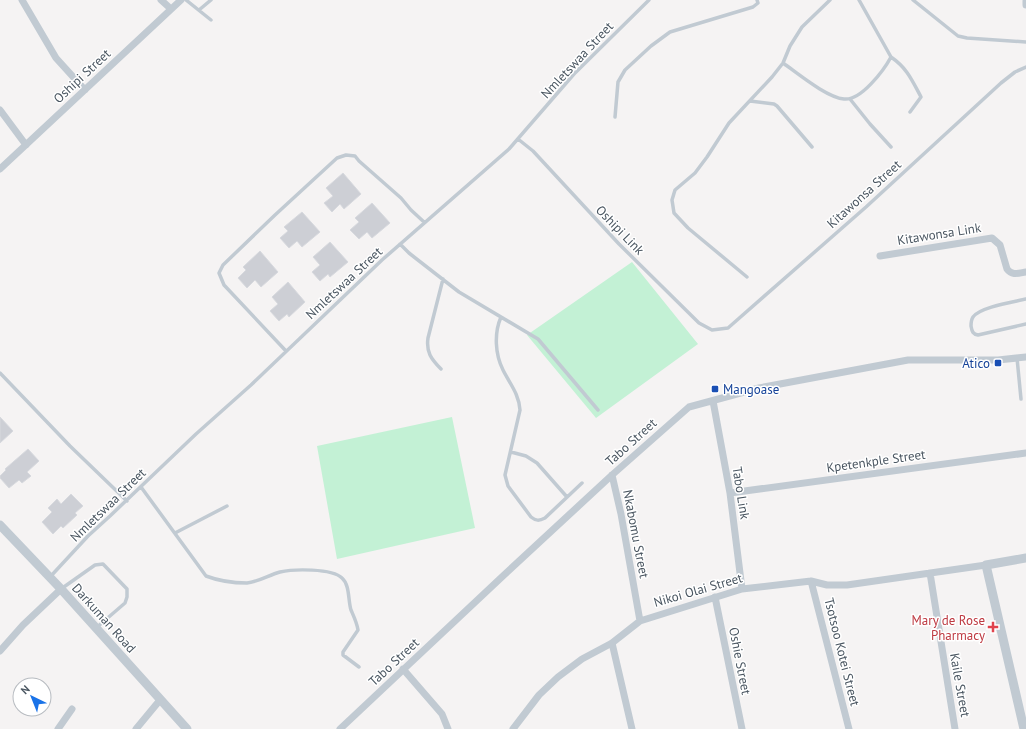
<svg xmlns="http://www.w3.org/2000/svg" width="1026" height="729" font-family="'PT Sans',sans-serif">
	<rect width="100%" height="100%" fill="#f5f3f3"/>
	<path fill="#c3f1d5" d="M632,262L698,344L596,418L527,335Z
		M452,417L475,528L337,559L317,446Z"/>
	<path fill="#cdcfd5" stroke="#d7d9de" d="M343,173L361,194L344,209L340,204L332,212L324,203L333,196L326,188Z
		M372,203L390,223L372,238L367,232L359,239L350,230L359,222L355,218Z
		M302,212L320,232L302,247L297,241L289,248L280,238L288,231L284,227Z
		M330,242L348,262L330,277L328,274L320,281L312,272L320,265L313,257Z
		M260,251L278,272L261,287L255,280L247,288L238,278L246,270L243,267Z
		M288,282L305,302L289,317L287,314L279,321L270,311L278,304L272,297Z
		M0,417L13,431L0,443Z
		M28,449L39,461L27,472L31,476L22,483L19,480L9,488L0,478V476L6,470L5,469Z
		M71,494L83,506L75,513L77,515L63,528L61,526L53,534L42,522L52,512L48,508L57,499L61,504Z"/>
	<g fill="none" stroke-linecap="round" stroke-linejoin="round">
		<path stroke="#c1cad2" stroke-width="3.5" d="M186,0L211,20
			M913,0L958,36L967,38L1026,42
			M199,10L211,0
			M891,57C907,68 912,80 921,97L910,112
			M783,63C799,74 826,97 844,99C861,101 884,70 891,57L859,0
			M850,99L870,124L891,147
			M750,101L774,104L777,106L812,147
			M615,117L618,82L625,70L651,46L670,32L753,7L758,3L757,0
			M518,139L533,151L619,244L699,323L712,330L728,328L866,207L1001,83L1015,72L1026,67
			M400,244L409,253L459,292L538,339L598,410
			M747,277L688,228L674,213L672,200L675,190L695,173L707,157L729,123L772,77L783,63L790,46L802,27L830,0
			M1026,299C1014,302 980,307 973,317C971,320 971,323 971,326C972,332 973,334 978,335L1026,324
			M501,317C494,333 495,354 503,370C510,384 519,394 520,410L505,475L508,486L531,517C536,521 539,521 545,518L582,483
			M286,351L224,285L219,273L223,265L275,215L337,158L346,155L355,156L359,161L401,198L411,210L424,222
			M1017,358L1021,399
			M441,369C431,359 426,352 428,338L443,279
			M0,373L70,446L127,501
			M511,452L526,456L537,463L567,497
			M141,487L206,576C219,581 233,583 247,583C258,582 269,575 280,572C293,569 332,568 342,578C350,585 348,601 351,610C354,617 357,623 358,630L343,652V655L359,667
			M175,533L227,506
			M50,577L88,536L110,516L196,434L251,385L382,260L509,149L574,74L649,0
			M61,589L95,565L103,564L127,589V597L125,603L96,628"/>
		<path stroke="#c1cad2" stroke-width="7" d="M22,0L56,58L85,90
			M161,0L171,9
			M1026,1V5
			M0,110L26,145
			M0,169L181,0
			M880,256L992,238L1000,245L1007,269C1012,276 1019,273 1026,272
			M713,401L730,493L742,589
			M612,475L621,514L640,621
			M730,493L1026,453
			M930,573L955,729
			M811,581L849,729
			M715,597L742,729
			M612,643L632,729
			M0,651L23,625L61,589
			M403,669L442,714L448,729
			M58,729L72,709
			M136,729L160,700
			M340,729L504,575L612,475L689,407L759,388L908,360H998L1026,357
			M513,729L539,695L558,677L582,659L612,643L640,621L742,589L811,581L827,585H847L986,565"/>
		<path stroke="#c1cad2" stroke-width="9" d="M0,525L61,589L187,729
			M1024,729L986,565L1026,558"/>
	</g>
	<g fill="#1a4fb4" stroke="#fff" stroke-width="1.5">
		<rect x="994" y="359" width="8" height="8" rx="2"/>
		<rect x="711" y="385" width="8" height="8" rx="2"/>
	</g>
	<path fill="#e0444e" stroke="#fff" stroke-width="1.5" d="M991 621h4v4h4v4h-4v4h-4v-4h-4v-4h4z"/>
	<g text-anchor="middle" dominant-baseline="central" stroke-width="3" stroke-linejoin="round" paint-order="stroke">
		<g font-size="13" fill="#4a5661" stroke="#fff">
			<text transform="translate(577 60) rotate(-47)">Nmletswaa Street</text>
			<text transform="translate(82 76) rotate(-43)">Oshipi Street</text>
			<text transform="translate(864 194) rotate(-42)">Kitawonsa Street</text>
			<text transform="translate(620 230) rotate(46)">Oshipi Link</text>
			<text transform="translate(939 234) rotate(-9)">Kitawonsa Link</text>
			<text transform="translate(344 283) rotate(-43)">Nmletswaa Street</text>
			<text transform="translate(631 442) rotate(-42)">Tabo Street</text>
			<text transform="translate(876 461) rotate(-8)">Kpetenkple Street</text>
			<text transform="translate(741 493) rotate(81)">Tabo Link</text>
			<text transform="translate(108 505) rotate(-44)">Nmletswaa Street</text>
			<text transform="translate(636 534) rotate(79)">Nkabomu Street</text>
			<text transform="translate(698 590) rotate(-16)">Nikoi Olai Street</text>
			<text transform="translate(104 618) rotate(48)">Darkuman Road</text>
			<text transform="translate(842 652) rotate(76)">Tsotsoo Kotei Street</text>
			<text transform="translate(740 661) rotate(79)">Oshie Street</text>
			<text transform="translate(394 662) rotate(-43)">Tabo Street</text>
			<text transform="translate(960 685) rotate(80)">Kaile Street</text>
		</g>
		<g font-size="13" fill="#164399" stroke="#fff" text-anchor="end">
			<text x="990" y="363">Atico</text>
			<text x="723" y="389" text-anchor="start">Mangoase</text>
		</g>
		<g font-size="13" fill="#be3a42" stroke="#fff" text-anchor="end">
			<text x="985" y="620">Mary de Rose<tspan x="985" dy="15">Pharmacy</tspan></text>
		</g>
	</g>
	<g transform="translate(32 697) rotate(317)"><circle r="19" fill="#ffffff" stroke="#b7bbc0"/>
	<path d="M0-3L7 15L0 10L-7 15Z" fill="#1a73e8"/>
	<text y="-6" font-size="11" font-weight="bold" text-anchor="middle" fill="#4a5661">N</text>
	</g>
</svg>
